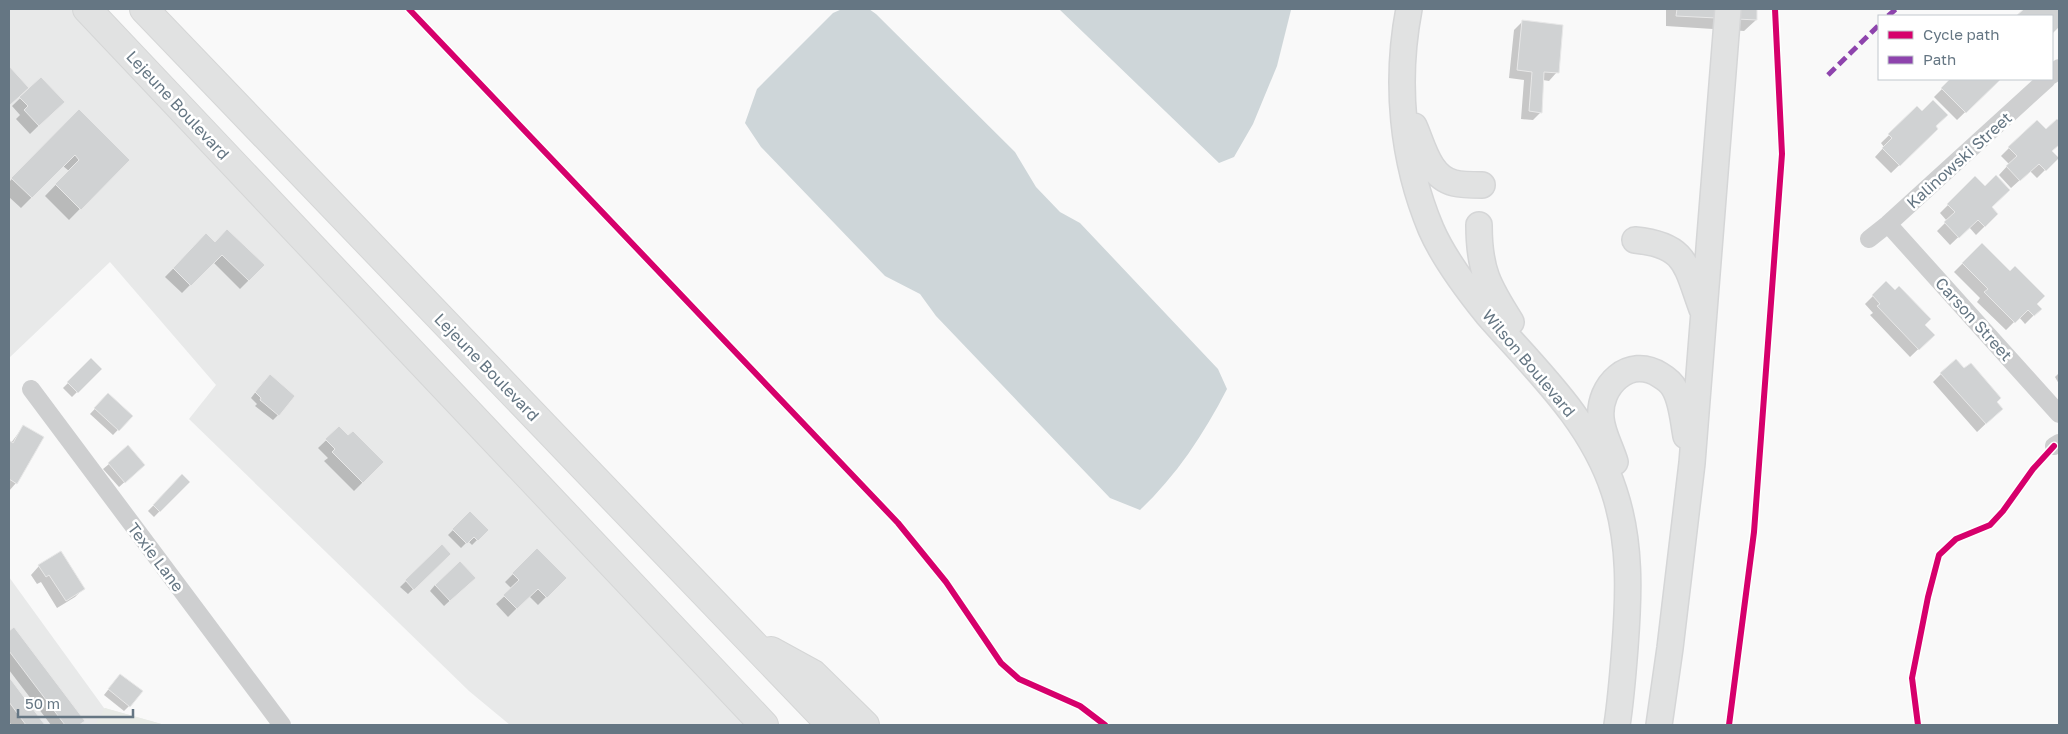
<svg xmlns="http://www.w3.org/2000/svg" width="2068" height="734" font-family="'Golos Text',sans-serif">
	<rect width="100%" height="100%" fill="#f9f9f9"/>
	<path fill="#e8e9e9" d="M9,9H87L764,725H510L469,691L189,419L216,385L110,262L9,358Z
		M9,577L104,708L165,725H9Z"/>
	<path fill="#e8ebe6" d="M105,708L165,725H95Z"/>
	<path fill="#ced6d9" d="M842,9H869L876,14L1015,152L1036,187L1060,212L1080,223L1218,369L1227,389C1204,434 1176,476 1140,510L1110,498L936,316L920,294L885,276L761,147L745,123L757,89L833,13Z
		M1059,9H1291V10L1277,66L1253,124L1234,157L1219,163Z"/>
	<path fill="#0003" d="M1666,9H1756V20L1744,31L1666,26Z
		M2026,9H2059V26L2052,33V16H2018Z
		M1522,22L1557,72L1549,81L1543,80L1541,112L1533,120L1521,119L1524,80L1509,78L1514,30Z
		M41,78L63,102L30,134L16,119L20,115L12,106Z
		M1952,79H1961L1963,81L1965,79H1999L1957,120L1934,97Z
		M1917,108L1937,129L1891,173L1875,157L1884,147L1881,143Z
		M79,111L128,160L69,220L45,196L69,171L63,166L21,208L9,197V182Z
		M2059,120V143L2051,151L2057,158L2037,178L2030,171L2011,188L1999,175L2009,164L2001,156L2009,148L2046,131Z
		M1975,178L1985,188L1990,208L1997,214L1976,235L1969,227L1950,245L1937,231L1947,221L1940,213Z
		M206,235L215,243L263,266L240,289L213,262L182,293L165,277Z
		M1982,244L2040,309L2025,324L2019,317L2006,330L1977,302L1980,298L1954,272Z
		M1886,283L1933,335L1910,357L1870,315L1873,313L1865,304Z
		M91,360L100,369L72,397L63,388Z
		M1964,370L1996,402L1993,417L1977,432L1933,382L1941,374Z
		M2059,373V384L2055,377Z
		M264,381L278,415L273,420L255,406L257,404L251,398Z
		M108,395L131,416L113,435L90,414Z
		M23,427L16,483L9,491V442L11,443Z
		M339,428L348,437L383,462L354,491L324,461L328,458L318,448Z
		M109,464L138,470L119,487L103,469Z
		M182,476L188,482L154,517L148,511Z
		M470,513L487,530L472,545L468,541L461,548L448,535Z
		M442,546L449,554L408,594L400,587Z
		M537,550L565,578L538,605L529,596L508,617L496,604L512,589L505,582Z
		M39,566L84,588L75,597L57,608L41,582L37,584L31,575Z
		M469,583L444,606L430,591L435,585Z
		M14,629L84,721L79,725H51L9,670V633Z
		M9,679L44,725H12L9,722Z
		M115,681L129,706L124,711L104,695Z"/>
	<path fill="#d0d2d3" stroke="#e8e8e8" d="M1677,9H1757V20L1676,16Z
		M2024,9H2059V27L2052,34V16H2016Z
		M1522,20L1563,25L1559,73L1544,72L1542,113L1529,111L1532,72L1517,70Z
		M9,66L29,88L9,106Z
		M41,77L65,102L39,126L24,110L28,106L19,97Z
		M1950,79H2001L1966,113L1941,88Z
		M1933,100L1948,115L1936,126L1938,129L1900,166L1882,148L1892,138L1888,134L1917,106L1922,111Z
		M79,109L130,160L81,210L55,184L79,160L75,155L32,198L11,178Z
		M2057,119L2059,121V145L2052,151L2059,158L2046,171L2039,164L2020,181L2006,166L2017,156L2008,147L2037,120L2046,129Z
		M1996,175L2010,190L1992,207L1998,214L1985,227L1978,220L1959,238L1944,222L1955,212L1947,204L1975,176L1985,186Z
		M227,229L265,265L249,281L222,255L191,286L173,268L206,233L215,242Z
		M1982,243L2010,271L2015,266L2045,296L2037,304L2042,309L2034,316L2028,310L2015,323L1984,292L1988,289L1962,263Z
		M1886,281L1895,290L1899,286L1931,319L1925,325L1935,335L1919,350L1877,306L1880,304L1872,295Z
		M91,358L102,369L78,393L67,382Z
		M1956,359L1964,368L1971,363L2001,398L1997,402L2003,409L1986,424L1940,373Z
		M270,374L295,396L279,416L260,400L261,398L255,392Z
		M108,393L133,416L119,431L94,408Z
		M23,425L44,437L17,484L9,479V440L13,443Z
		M339,426L348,435L353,431L384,462L363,483L332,452L335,449L325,439Z
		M128,445L145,465L125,483L108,463Z
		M182,474L190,482L160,512L153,505Z
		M470,511L489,530L478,541L474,537L467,544L452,529Z
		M442,544L451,554L414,590L405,580Z
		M537,548L567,578L547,598L538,589L517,609L503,595L519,580L512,573Z
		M61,551L85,589L66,601L49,575L46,577L38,565Z
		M460,561L476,578L450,601L435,585Z
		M14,627L85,721L79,725H65L9,651V631Z
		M120,674L143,691L130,707L108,689Z
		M9,677L45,725H26L9,702Z"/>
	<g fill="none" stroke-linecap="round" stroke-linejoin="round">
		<g stroke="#d5d6d7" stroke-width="28">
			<path id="secondary" d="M1409,9C1395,82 1402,160 1431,229C1444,259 1466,288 1487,314C1535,369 1591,420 1614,491C1631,542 1629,594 1625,647C1623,673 1621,699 1617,725
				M1414,126C1423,146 1429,177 1454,183C1462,185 1473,185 1482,185
				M1479,225C1479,270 1488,286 1511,322
				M1635,240C1687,245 1686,266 1702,309
				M1615,462C1611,448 1602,433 1601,418C1598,386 1629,355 1660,375C1665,378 1671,382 1674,388C1682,401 1683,420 1686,436
				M1659,725L1670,648L1692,463L1728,9"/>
		</g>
		<g stroke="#d5d6d6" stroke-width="30">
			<path id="highway" d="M87,9L764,725
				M144,9L831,725
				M771,651L813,674L865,725"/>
		</g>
		<path stroke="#cecfd0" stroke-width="18" d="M2052,75L2059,68
			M1888,224L2059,414
			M1869,239L1888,224L2047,79
			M31,389L282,725
			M2054,446L2059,443"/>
		<use href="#secondary" stroke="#e1e2e2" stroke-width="25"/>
		<use href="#highway" stroke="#e1e2e2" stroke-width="28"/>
		<path stroke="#8e44ad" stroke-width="5" stroke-dasharray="10 5" stroke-linecap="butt" d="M1888,16L1896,9
			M1828,75L1879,25"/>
		<g stroke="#fff" stroke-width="9">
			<path id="cycleway" d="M409,9L898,523L946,582L1001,663L1019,679L1080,706L1105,725
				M1729,725L1754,532L1782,154L1775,9
				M1918,725L1912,678L1928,597L1939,555L1956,539L1990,525L2003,511L2033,469L2054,446"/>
		</g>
		<use href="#cycleway" stroke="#d6006c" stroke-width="6"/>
	</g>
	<g text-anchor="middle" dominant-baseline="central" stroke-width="5" stroke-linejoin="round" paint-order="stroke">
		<g font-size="16" fill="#657683" stroke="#fff">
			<text transform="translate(178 105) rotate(47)">Lejeune Boulevard</text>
			<text transform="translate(1959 160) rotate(-42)">Kalinowski Street</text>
			<text transform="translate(1974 319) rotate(48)">Carson Street</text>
			<text transform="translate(1529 363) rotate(50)">Wilson Boulevard</text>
			<text transform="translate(487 367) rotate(46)">Lejeune Boulevard</text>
			<text transform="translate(156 557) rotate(53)">Texie Lane</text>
		</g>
	</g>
	<rect width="2068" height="734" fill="none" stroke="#657683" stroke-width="20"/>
	<rect x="1878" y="15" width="175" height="65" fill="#ffffff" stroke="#c1c8cd"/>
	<rect x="1888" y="31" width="25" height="8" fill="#d6006c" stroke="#c1c8cd"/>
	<text x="1923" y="40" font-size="15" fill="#657683">Cycle path</text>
	<rect x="1888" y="56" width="25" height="8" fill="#8e44ad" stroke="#c1c8cd"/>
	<text x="1923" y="65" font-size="15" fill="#657683">Path</text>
	<path d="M18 709v8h115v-8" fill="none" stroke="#657683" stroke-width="2.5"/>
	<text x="25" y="709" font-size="15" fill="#657683" stroke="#ffffff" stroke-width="4" paint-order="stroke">50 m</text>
</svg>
